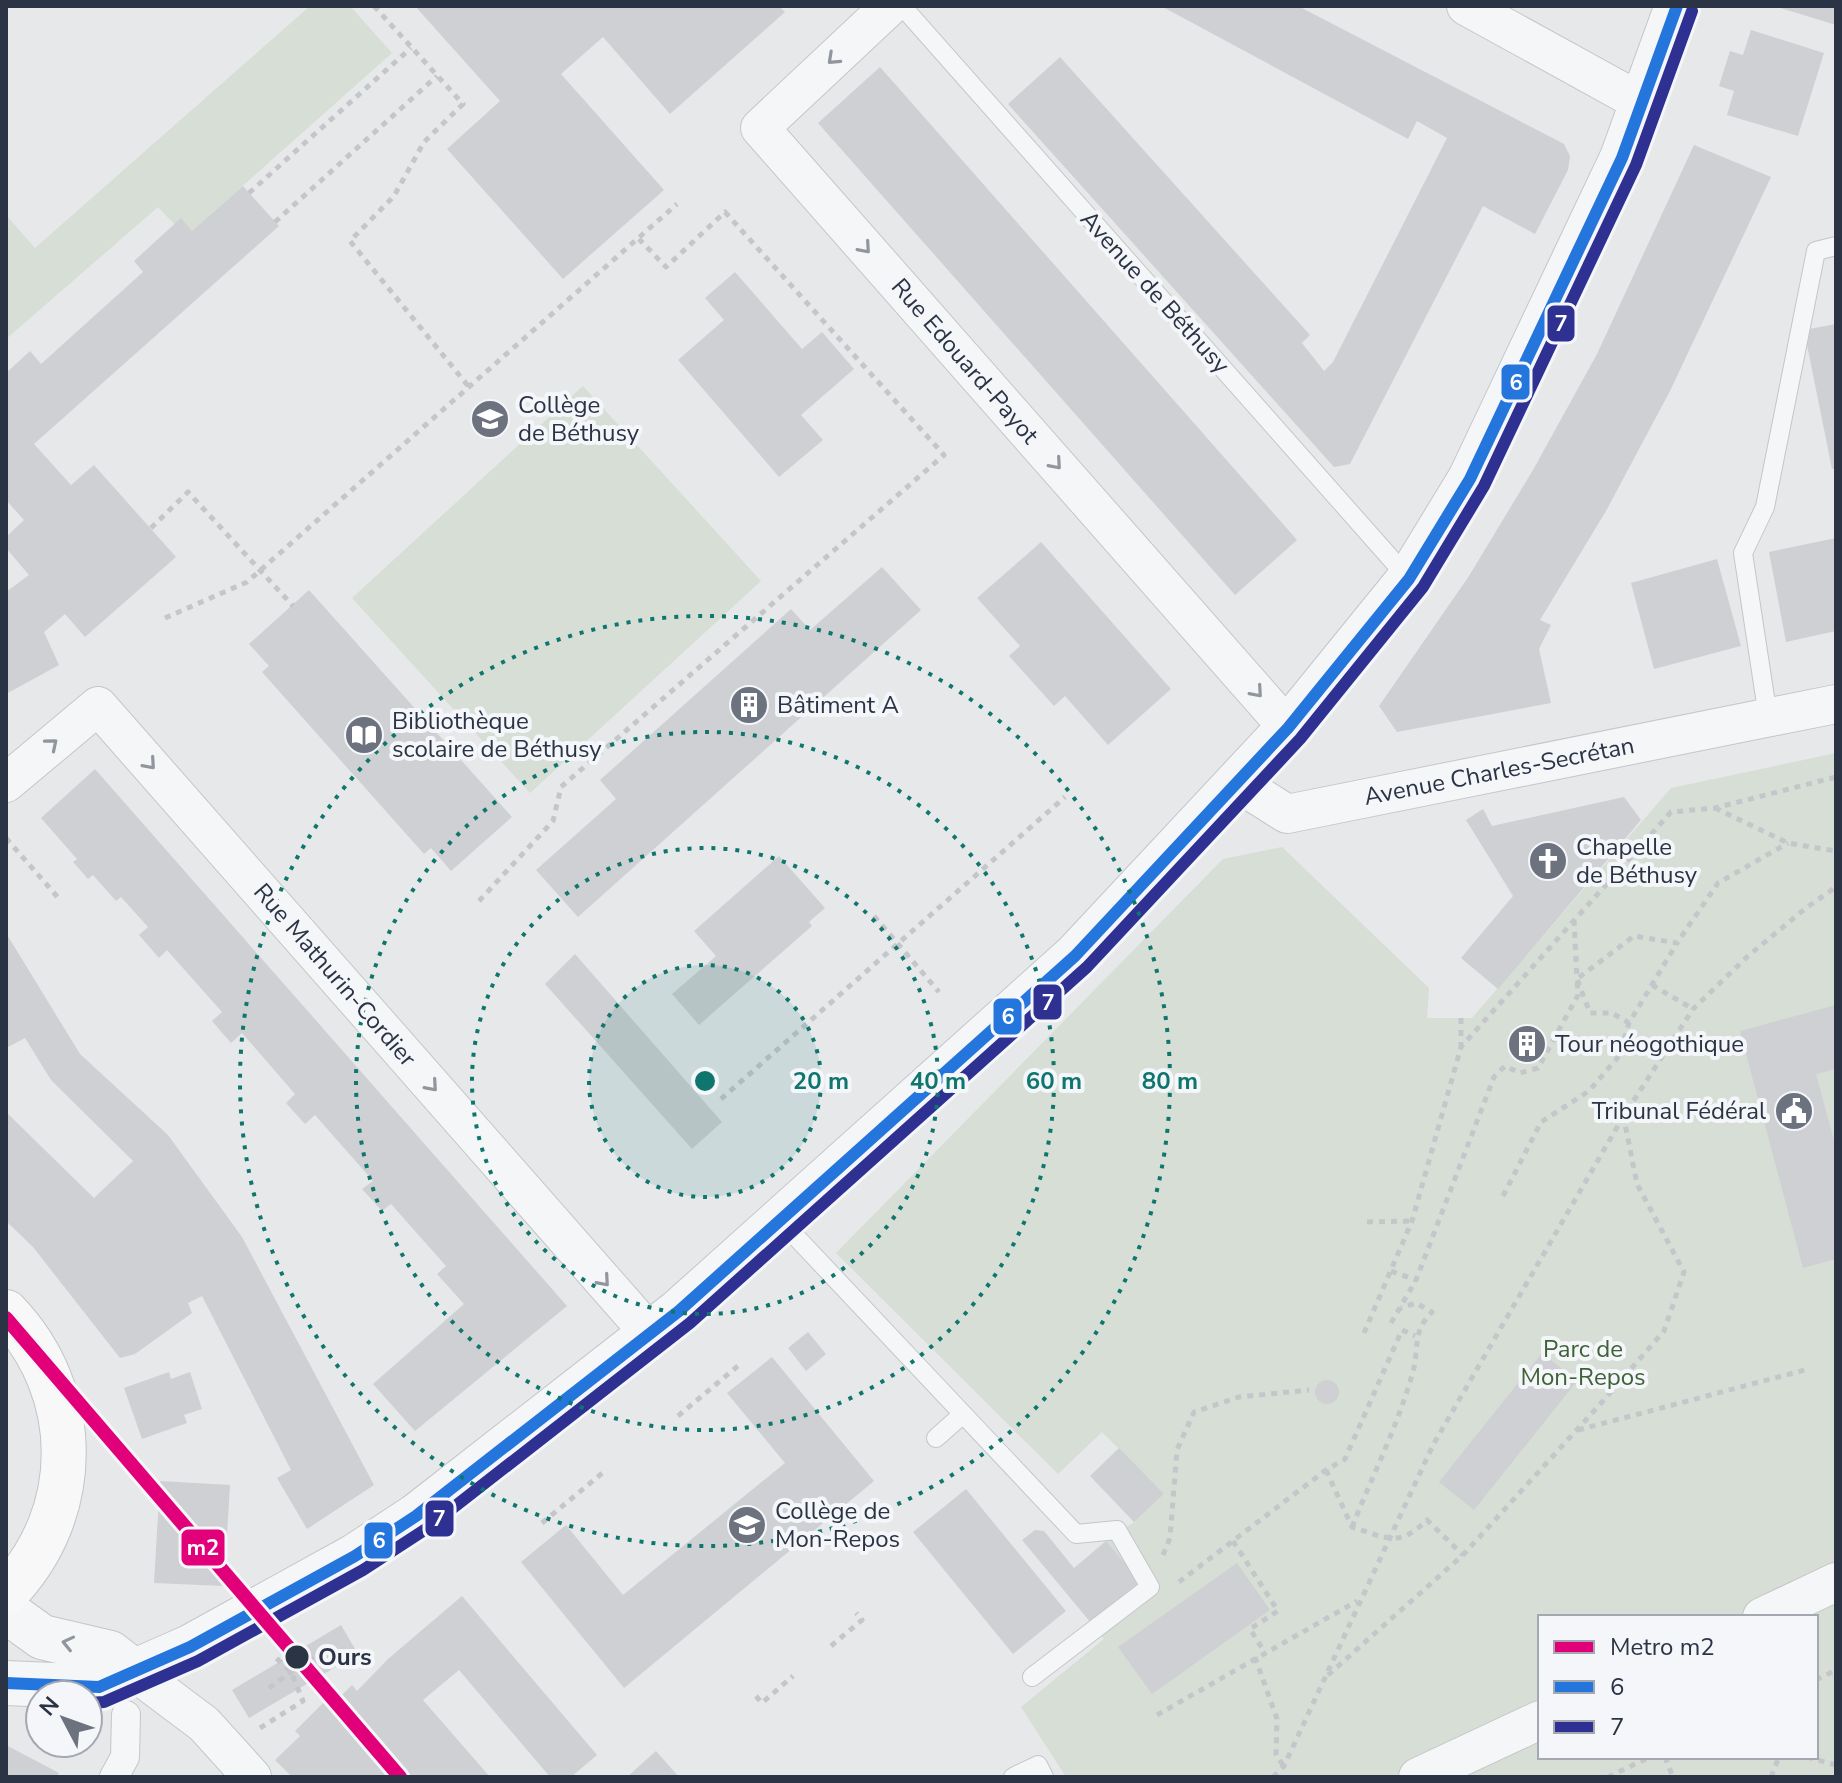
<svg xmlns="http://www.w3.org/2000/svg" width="1842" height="1783" font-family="'Nunito Sans',sans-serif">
	<rect width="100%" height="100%" fill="#e6e8ea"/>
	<path fill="#d6ded6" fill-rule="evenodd" d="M310,6H350L392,53L192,231L181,219L175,225L158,207L6,339V215L35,248Z
		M583,386L761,581L530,793L352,598Z
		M1836,753V1777H1066L1021,1707L1104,1639L1091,1623L1139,1581L1106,1541L1134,1522L1164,1494L1102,1432L1058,1474L836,1253L1223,859L1282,847L1429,988L1427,1018H1472L1671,788ZM1540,1617H1816V1757H1540Z"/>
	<path fill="#ced0d3" d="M415,6H779L785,12L670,114L603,37L561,74L664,190L563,279L447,149L500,101Z
		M1161,6H1298L1564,144L1570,156L1568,170L1535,234L1483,206L1350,464L1334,467L1008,104L1060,57L1310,335L1302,343L1324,371L1333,362L1447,138L1417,121L1408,139Z
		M1777,6H1836V25L1777,7Z
		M1751,30L1824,53L1798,136L1727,115L1734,91L1719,86L1730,51L1743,55Z
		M880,67L1297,540L1235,595L818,123Z
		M1694,145L1771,177L1670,391L1606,511L1540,620L1551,625L1539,649L1551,703L1397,732L1379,706L1469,576L1533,470L1597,354Z
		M243,186L279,226L34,444L71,485L94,465L176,557L85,637L65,614L44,632L59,665L6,694V592L29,575L6,548V537L24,520L6,500V373L30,351L41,364L143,272L134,261L181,218L192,231Z
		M735,272L802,349L822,332L854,369L801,415L823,440L779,477L678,360L724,320L705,298Z
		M1836,324V468L1832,469L1804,330Z
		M1836,538V631L1786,642L1769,552Z
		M1041,542L1171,689L1108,745L1065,696L1054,706L1009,656L1020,646L977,598Z
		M1717,559L1741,646L1654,669L1631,583Z
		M882,567L921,610L578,917L536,870L616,799L600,780L791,609L810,630Z
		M309,590L512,817L451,871L431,848L424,854L262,672L269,666L249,644Z
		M95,769L567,1306L415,1431L373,1384L464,1304L437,1274L446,1266L391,1204L382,1211L362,1189L373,1181L315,1115L305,1124L286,1103L295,1094L242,1033L231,1043L212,1021L222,1012L167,950L159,958L139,935L148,927L121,897L116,901L93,875L88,879L73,862L77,859L41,818Z
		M1624,797L1641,820L1498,989L1461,958L1513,896L1466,820L1483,809L1492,826Z
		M779,856L825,908L809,922L812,926L699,1025L672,994L716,956L694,931Z
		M6,933L80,1054L168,1135L242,1237L374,1485L307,1529L277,1478L291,1470L202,1296L188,1303L192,1313L135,1354L120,1358L33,1247L6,1221V1112L94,1198L133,1161L51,1080L25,1038L8,1047L6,1044Z
		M575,954L722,1122L692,1149L545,984Z
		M1836,1005V1069L1816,1074L1836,1148V1259L1803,1268L1740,1031Z
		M1511 1044a17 17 0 1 1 34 0a17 17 0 1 1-34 0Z
		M808,1332L826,1354L806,1371L788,1348Z
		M1542,1353L1577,1381L1474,1510L1439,1482Z
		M772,1357L874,1481L624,1688L521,1562L566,1525L623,1595L785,1463L727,1393Z
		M169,1372L171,1379L190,1372L202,1409L184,1415L187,1423L142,1439L124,1388Z
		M1315 1392a12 12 0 1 1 24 0a12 12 0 1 1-24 0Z
		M1119,1448L1164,1494L1134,1522L1090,1476Z
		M160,1481L230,1485L224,1586L154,1583Z
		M966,1489L1066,1611L1013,1654L913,1532Z
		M1035,1530L1044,1531L1074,1568L1106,1541L1140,1581L1091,1623L1022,1540Z
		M1237,1563L1270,1610L1152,1694L1118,1647Z
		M462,1596L597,1755L571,1777H550L459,1670L423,1700L490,1777H292L275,1760L300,1736L295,1731L323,1703L329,1708L352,1685L357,1691L388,1659Z
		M341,1625L358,1654L249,1718L232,1690Z
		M6,1745L59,1773L57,1777H6Z
		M656,1751L679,1777H627Z"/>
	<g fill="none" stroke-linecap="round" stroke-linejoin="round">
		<g stroke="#c4c6c8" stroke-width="20">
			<path id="service" d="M902,6L1409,579
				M1768,717L1743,553L1765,507L1816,251L1836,246
				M781,1221L1076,1534L1117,1530L1150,1587L1032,1677
				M936,1438L963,1414
				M1013,1777L1038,1765L1044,1777"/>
		</g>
		<g stroke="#c4c6c8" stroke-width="30">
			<path id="pedestrian" d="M114,1777L125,1757L126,1715"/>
		</g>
		<g stroke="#c4c6c8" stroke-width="40">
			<path id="minor" d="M890,6L760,128L1288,728
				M1466,6L1644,104
				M6,783L98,706L651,1335
				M1238,783L1287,814L1836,704
				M1762,1617L1836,1582
				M132,1670L204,1724L252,1777
				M1418,1777L1540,1720"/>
		</g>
		<g stroke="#c4c6c8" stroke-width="46">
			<path id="tertiary" d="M6,1611L42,1637L110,1653L132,1670
				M6,1683L99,1687L190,1647L355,1556L416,1516L679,1311L1075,956L1288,728L1409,579L1470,479L1622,158L1677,6"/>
		</g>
		<g stroke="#c2c5c8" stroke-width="46">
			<path id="primary" d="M6,1312C83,1392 83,1514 6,1593"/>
		</g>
		<path stroke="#c5c6ca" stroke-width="5" stroke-dasharray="6 6" stroke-linecap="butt" d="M374,6L463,104L424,142L394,196L350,241L469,387
			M249,193L411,48
			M275,222L437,76
			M165,618L247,582L677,204
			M1715,808L1788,843L1836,851
			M6,838L61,901
			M479,901L553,821L561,787L944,455L725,212L666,267L639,239
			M874,916L939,992
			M1574,920L1577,979L1590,1013H1612L1629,1023
			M1652,985L1693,1009
			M1461,1018V1046
			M721,1099L1065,797
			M1503,1196L1541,1122L1589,1091L1619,1056L1629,1023L1677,943
			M1367,1222L1412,1221
			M1391,1271L1416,1280
			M1391,1323L1416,1280L1494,1077L1505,1066L1520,1073L1538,1068L1578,995L1577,979L1634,936L1677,943L1718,883L1788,843
			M1364,1333L1412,1221L1461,1047L1671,812L1715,808L1836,777
			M678,1416L739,1365
			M1578,1430L1805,1370
			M1326,1470L1352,1527C1387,1538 1399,1548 1427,1520L1463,1555
			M542,1523L606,1470
			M1352,1527C1372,1477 1397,1427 1412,1375C1420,1351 1411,1332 1432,1312L1416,1303L1401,1308
			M1233,1541L1278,1611L1250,1629L1264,1651
			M1163,1555L1170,1538L1177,1450L1194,1412L1239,1397L1309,1390
			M1179,1582L1326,1470L1345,1459L1402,1330L1415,1336
			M831,1646L862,1620L856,1613
			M1255,1657L1277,1719L1276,1755L1283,1765
			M1328,1675L1463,1555L1603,1401L1664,1331L1684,1272L1637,1184L1624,1119
			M1816,1680L1836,1670
			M269,1688L323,1649
			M756,1696L762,1703L793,1676
			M1157,1715L1357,1601
			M260,1728L303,1701L291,1672L273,1655
			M1665,1757L1673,1777
			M1807,1757L1836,1765
			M1273,1777L1284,1766L1433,1445L1623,1117L1693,1009L1748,956L1806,908L1836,887
			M1608,1777L1650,1757
			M1771,1777L1779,1757"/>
		<use href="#service" stroke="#f5f6f7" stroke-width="18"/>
		<use href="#pedestrian" stroke="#f5f6f7" stroke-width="28"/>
		<use href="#minor" stroke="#f5f6f7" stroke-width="38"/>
		<use href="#tertiary" stroke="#f5f6f7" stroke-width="44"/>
		<use href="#primary" stroke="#f8f8f8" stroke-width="44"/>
		<path stroke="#c5c6ca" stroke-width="5" stroke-dasharray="6 6" stroke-linecap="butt" d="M151,528L188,492L293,606"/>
		<g stroke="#f4f6f9" stroke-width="18">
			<path id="bus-1" d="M6,1683L99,1687L190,1647L355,1556L416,1516L679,1311L1075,956L1288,728L1409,579L1470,479L1622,158L1677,6"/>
		</g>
		<g stroke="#f4f6f9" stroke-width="18">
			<path id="bus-2" d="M88,1703L104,1702L198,1661L363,1570L426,1529L690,1323L1087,967L1300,739L1423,587L1484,486L1636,165L1692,11"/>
		</g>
		<use href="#bus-1" stroke="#2475dc" stroke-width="12"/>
		<use href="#bus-2" stroke="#2e3192" stroke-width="12"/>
		<g stroke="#f4f6f9" stroke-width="20">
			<path id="metro-1" d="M6,1318L400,1777"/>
		</g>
		<use href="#metro-1" stroke="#e2007a" stroke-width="14"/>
	</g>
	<defs><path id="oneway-chevron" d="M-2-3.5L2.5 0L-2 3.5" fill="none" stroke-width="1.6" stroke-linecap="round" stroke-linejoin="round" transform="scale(2)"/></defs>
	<g stroke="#90959e">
		<use href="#oneway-chevron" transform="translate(833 59) rotate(137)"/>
		<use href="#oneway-chevron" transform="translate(865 248) rotate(49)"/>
		<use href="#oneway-chevron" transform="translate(1056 464) rotate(49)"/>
		<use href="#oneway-chevron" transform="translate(1257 692) rotate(49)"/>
		<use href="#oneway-chevron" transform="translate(52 744) rotate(-40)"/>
		<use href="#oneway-chevron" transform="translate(150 764) rotate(49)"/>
		<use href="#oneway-chevron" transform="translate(432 1086) rotate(49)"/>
		<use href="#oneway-chevron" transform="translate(604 1281) rotate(49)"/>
		<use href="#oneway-chevron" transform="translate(68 1643) rotate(-167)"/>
	</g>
	<circle cx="705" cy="1081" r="116" fill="#0f766e" fill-opacity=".12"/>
	<g fill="none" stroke="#0f766e" stroke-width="4" stroke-dasharray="4 8">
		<circle cx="705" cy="1081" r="116"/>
		<circle cx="705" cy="1081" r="233"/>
		<circle cx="705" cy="1081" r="349"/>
		<circle cx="705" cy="1081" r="465"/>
	</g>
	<defs>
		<g id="school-disc" transform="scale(2)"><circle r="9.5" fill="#6c737f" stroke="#f4f6f9"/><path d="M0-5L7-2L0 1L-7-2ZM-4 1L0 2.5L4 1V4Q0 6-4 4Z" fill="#fff"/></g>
		<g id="building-disc" transform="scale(2)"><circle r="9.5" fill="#6c737f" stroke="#f4f6f9"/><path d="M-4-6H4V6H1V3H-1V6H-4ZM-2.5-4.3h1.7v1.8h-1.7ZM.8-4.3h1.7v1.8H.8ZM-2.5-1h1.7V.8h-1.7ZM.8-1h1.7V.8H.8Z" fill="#fff"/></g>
		<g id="library-disc" transform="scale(2)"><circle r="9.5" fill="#6c737f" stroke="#f4f6f9"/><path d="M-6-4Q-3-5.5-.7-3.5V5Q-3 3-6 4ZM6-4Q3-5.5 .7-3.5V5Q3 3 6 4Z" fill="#fff"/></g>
		<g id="church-disc" transform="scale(2)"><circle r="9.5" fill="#6c737f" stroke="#f4f6f9"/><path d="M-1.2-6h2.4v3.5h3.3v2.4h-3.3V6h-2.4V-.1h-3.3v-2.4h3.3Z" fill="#fff"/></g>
		<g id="civic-disc" transform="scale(2)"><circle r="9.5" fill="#6c737f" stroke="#f4f6f9"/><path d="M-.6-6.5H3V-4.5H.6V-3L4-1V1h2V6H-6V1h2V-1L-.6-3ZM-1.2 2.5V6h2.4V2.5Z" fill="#fff"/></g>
	</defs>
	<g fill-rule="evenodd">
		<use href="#school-disc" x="490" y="419"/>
		<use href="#building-disc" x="749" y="705"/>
		<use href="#library-disc" x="364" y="735"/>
		<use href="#church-disc" x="1548" y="861"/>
		<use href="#building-disc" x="1527" y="1044"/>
		<use href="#civic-disc" x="1794" y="1111"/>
		<use href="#school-disc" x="747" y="1525"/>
	</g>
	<circle fill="#2b3445" stroke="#f4f6f9" stroke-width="3" cx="297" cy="1657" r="13"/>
	<g text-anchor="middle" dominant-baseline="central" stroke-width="8" stroke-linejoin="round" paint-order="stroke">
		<g font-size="24" fill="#2b3445" stroke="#f4f6f9">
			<text transform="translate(1155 292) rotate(48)">Avenue de Béthusy</text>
			<text transform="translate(965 361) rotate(49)">Rue Edouard-Payot</text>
			<text transform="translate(1499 771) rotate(-11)">Avenue Charles-Secrétan</text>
			<text transform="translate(335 975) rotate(49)">Rue Mathurin-Cordier</text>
		</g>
		<g font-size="24" fill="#2b3445" stroke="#f4f6f9" text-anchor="start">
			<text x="518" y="405">Collège<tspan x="518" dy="28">de Béthusy</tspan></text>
			<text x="777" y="705">Bâtiment A</text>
			<text x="392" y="721">Bibliothèque<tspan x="392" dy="28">scolaire de Béthusy</tspan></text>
			<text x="1576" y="847">Chapelle<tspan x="1576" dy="28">de Béthusy</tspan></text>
			<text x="1555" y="1044">Tour néogothique</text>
			<text x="1766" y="1111" text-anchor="end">Tribunal Fédéral</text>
			<text x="775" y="1511">Collège de<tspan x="775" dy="28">Mon-Repos</tspan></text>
		</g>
		<g font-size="24" fill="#3f6138" stroke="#f4f6f9">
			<text x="1583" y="1349">Parc de<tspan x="1583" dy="28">Mon-Repos</tspan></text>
		</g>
		<g font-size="24" font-weight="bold" fill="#2b3445" stroke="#f4f6f9" text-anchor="start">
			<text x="318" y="1657">Ours</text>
		</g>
	</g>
	<circle cx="705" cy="1081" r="12" fill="#0f766e" stroke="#f4f6f9" stroke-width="4"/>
	<g font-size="24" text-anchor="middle" font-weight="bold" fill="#0f766e" stroke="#f4f6f9" stroke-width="8" stroke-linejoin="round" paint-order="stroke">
		<text x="821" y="1089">20 m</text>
		<text x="938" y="1089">40 m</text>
		<text x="1054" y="1089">60 m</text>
		<text x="1170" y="1089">80 m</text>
	</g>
	<g stroke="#f4f6f9" stroke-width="3">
		<rect x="1546" y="304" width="30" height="39" rx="8" fill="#2e3192"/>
		<rect x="1500" y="363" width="31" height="38" rx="8" fill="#2475dc"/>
		<rect x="1032" y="983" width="31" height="38" rx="8" fill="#2e3192"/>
		<rect x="992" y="997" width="31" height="39" rx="8" fill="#2475dc"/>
		<rect x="424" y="1499" width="31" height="39" rx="8" fill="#2e3192"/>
		<rect x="363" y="1521" width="31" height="39" rx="8" fill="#2475dc"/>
		<rect x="180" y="1528" width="46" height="39" rx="8" fill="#e2007a"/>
	</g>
	<g font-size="22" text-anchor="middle" font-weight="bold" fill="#fff">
		<text x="1561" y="331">7</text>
		<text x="1516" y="390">6</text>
		<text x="1048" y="1010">7</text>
		<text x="1008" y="1024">6</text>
		<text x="439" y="1526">7</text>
		<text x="379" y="1548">6</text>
		<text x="203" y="1555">m2</text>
	</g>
	<rect width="1842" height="1783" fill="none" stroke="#2b3445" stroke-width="16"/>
	<rect x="1538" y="1615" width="280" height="144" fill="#f4f6f9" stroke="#a4a8b1" stroke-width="2"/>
	<rect x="1554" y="1641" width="40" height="12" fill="#e2007a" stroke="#a4a8b1" stroke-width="2"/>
	<text x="1610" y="1655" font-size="24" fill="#2b3445">Metro m2</text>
	<rect x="1554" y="1681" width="40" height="12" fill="#2475dc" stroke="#a4a8b1" stroke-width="2"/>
	<text x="1610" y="1695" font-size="24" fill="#2b3445">6</text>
	<rect x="1554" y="1721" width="40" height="12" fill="#2e3192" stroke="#a4a8b1" stroke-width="2"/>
	<text x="1610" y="1735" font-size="24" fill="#2b3445">7</text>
	<g transform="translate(64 1719) rotate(311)"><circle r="38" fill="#f4f6f9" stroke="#a4a8b1" stroke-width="2"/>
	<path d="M0-6L14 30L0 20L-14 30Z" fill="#6c737f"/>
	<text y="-12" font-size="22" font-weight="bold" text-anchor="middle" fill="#2b3445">N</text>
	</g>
</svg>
